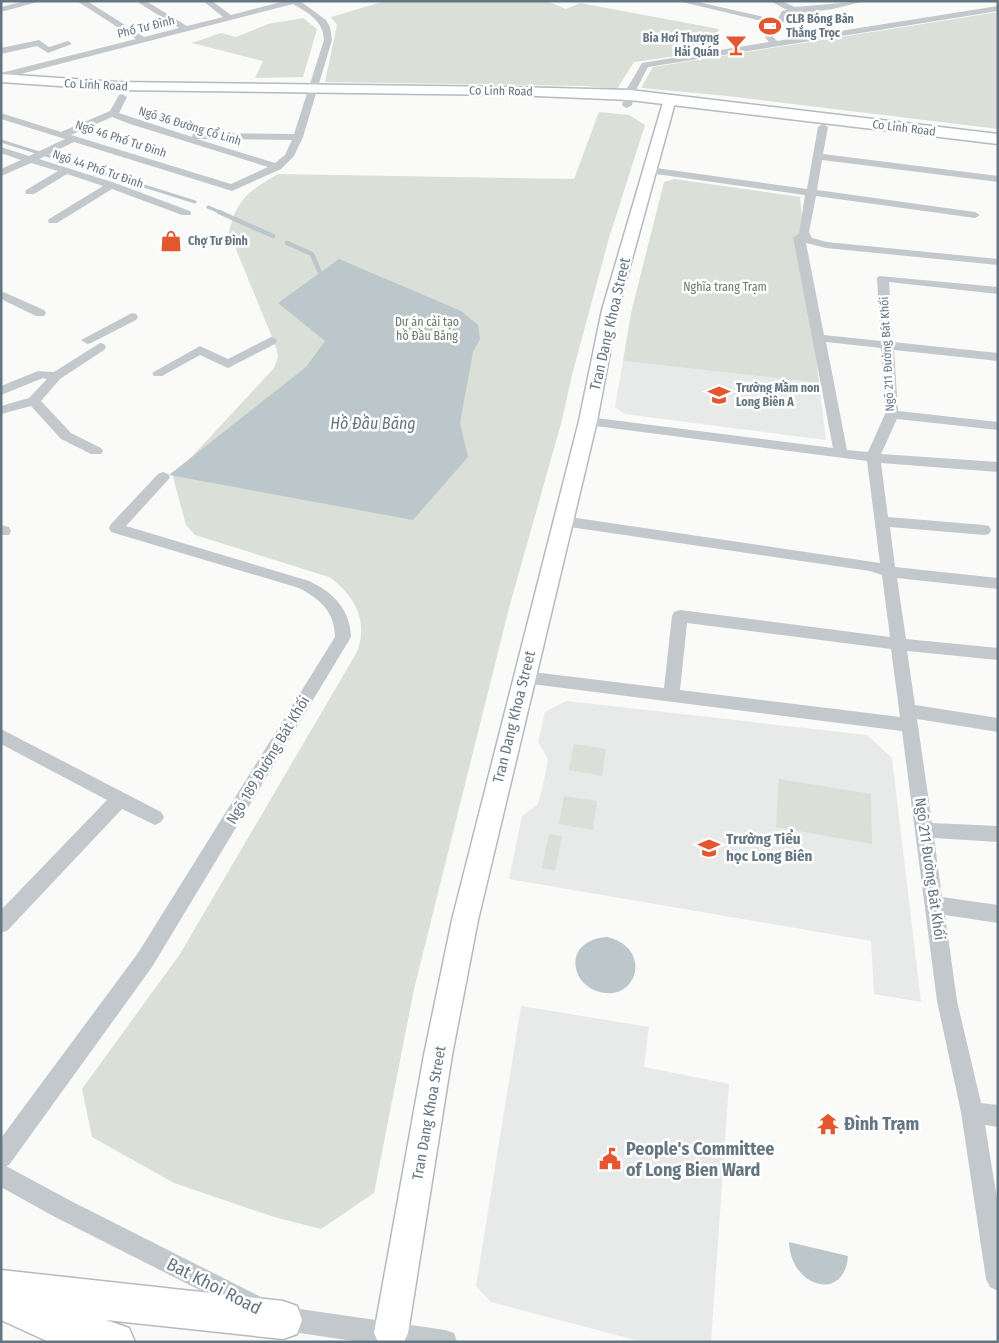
<svg xmlns="http://www.w3.org/2000/svg" width="999" height="1343" font-family="'Fira Sans Condensed',sans-serif">
	<rect width="100%" height="100%" fill="#fafaf8"/>
	<path fill="#e8e9e9" d="M623,361L819,383L826,440L624,414L615,407Z
		M566,701L867,735L892,758L921,1002L874,994L871,941L509,879L522,816L538,804L544,780L548,759L538,742L545,712Z
		M521,1006L649,1027L644,1067L729,1084L711,1342H643L491,1302L476,1286Z"/>
	<path fill="#dadfd7" d="M385,1H547L566,9L580,3L719,29L710,51L634,62L617,89L584,86L325,82L337,25L331,17Z
		M998,12V129L728,96L641,88L653,67Z
		M303,18L317,29L303,77L255,78L263,61L192,43L221,33L236,37L268,24Z
		M599,112L629,115L645,125L609,238L572,375L562,420L509,608L414,989L374,1193L321,1229L274,1217L174,1183L92,1137L82,1089L180,954L357,652C369,620 354,595 329,577L195,535L186,525L173,477L274,368L278,357L276,347L229,232C237,198 249,191 278,174L574,179Z
		M674,179L800,197L819,383L623,361L631,313L664,182Z
		M574,744L606,749L602,776L569,770Z
		M779,779L871,794L872,844L776,827Z
		M564,796L597,801L593,830L559,824Z
		M549,834L562,836L555,871L542,868Z"/>
	<path fill="#bbc7cb" d="M339,259L461,311L478,325L480,339L473,352L460,423L468,457L413,520L169,475L306,367L325,341L278,303Z
		M607,937C657,949 634,1010 592,989C585,985 579,979 577,972C570,950 588,938 607,937Z
		M789,1242L848,1256C844,1304 790,1286 789,1242Z"/>
	<g fill="none" stroke-linecap="round" stroke-linejoin="round">
		<path stroke="#bbc7cb" stroke-width="3" d="M1,141L195,202
			M208,207L222,213"/>
		<path stroke="#bbc7cb" stroke-width="4.5" d="M219,212L273,236
			M287,243L312,254L320,273"/>
		<g stroke="#b3babf" stroke-width="3">
			<path id="secondary" d="M670,95L676,99L618,310L597,421L478,920L452,1055L408,1333L404,1342H378L374,1333L424,1055L452,920L579,421L602,310L664,99Z"/>
		</g>
		<g stroke="#b5babe" stroke-width="3">
			<path id="primary" d="M1,74L117,82L513,87L630,90L998,134V144L630,100L513,95L117,90L1,82Z
				M1,1270L283,1301L297,1306L302,1320L297,1334L283,1339L106,1320L129,1328L135,1342H49L1,1320Z"/>
		</g>
		<path fill="#c3c8cc" fill-rule="evenodd" d="M26,1L37,2L1,12V7Z
			M77,1H87L144,37L179,28L136,1H146L187,26L223,17L203,1H212L231,15L285,1H300L326,20L330,27L332,40L303,137L294,156L281,169L232,191L74,142L39,159L115,183L190,211L191,213L190,215H182L112,189L57,223H49L48,221L49,219L103,186L67,174L34,194H26L25,192L26,190L58,171L31,163L1,176V169L21,160L1,153V147L29,156L65,139L1,119V113L61,132L110,111L119,95L122,94L127,97L119,113L192,137L193,134L196,133L294,134L324,40C323,20 308,13 293,4L1,79V73L136,39ZM112,117L130,124L268,167L231,184L71,135ZM197,139L292,140L285,155L275,163Z
			M678,1H694L777,20L782,11L787,10L770,1H781L795,7L865,1L833,9L788,15L773,37L777,41L998,6V11L648,67L636,90L632,105L627,108L624,107L622,105L626,90L642,63L769,42L765,37L774,24Z
			M39,40L49,47L68,41L72,44L48,53L37,46L1,54V48Z
			M823,124L828,127L823,154L998,176V182L822,160L817,190L975,212L980,215L975,218L816,196L809,232L812,238L827,242L998,259V265L826,248L806,243L824,335L881,341L877,278L879,276L998,287V294L889,282L893,342L998,353V361L894,350L898,411L998,422V430L897,419L881,454L998,462V472L881,463L888,517L984,525L989,526L991,530L989,534L984,535L890,527L895,567L998,578V589L897,578L906,639L998,648V660L907,651L915,705L998,718V732L917,719L932,823L998,826V842L934,838L942,897L998,905V923L945,915L957,1001L981,1103L998,1105V1127L985,1125L998,1205V1291L990,1287L986,1279L961,1112L937,1001L902,731L524,683L518,682L516,677L518,672L524,671L664,688L672,616L674,612L680,610L890,637L882,575L870,571L563,526L558,525L556,521L558,517L563,516L880,563L867,461L588,425L581,421L588,417L833,448L793,237L799,234L805,195L649,173L644,170L649,167L807,189L818,127ZM826,342L881,348L885,414L868,452L847,450ZM687,623L891,649L900,717L680,690Z
			M1,291L44,310L46,313L44,316H36L1,299Z
			M132,313L136,314L138,317L136,320L91,343L87,344L81,340Z
			M271,337L275,338L277,341L275,344L228,368L200,355L162,376H154L152,373L200,346L228,359Z
			M100,343L104,344L106,347L104,350L60,379L41,401L71,433L101,448L103,451L101,454H91L61,439L31,406L1,414V406L29,398L47,379L43,378L1,395V386L38,371L54,372Z
			M163,472L168,474L170,477L168,480L126,526L309,581C333,592 350,609 351,637L152,967L9,1165L6,1166L71,1201L261,1297L265,1305L261,1313L253,1317L55,1217L1,1187V1138L138,953L335,637C335,612 320,599 299,588L111,532L109,528L111,524L158,474Z
			M1,525L9,527L11,531L9,535H1Z
			M1,729L161,812L164,817L161,822L155,825L122,809L8,930L1,933V910L107,800L1,744Z
			M279,1306L445,1330L454,1333L457,1342H360L279,1330L270,1327L267,1318L270,1309Z"/>
		<use href="#secondary" fill="#fff" fill-rule="evenodd"/>
		<use href="#primary" fill="#fff" fill-rule="evenodd"/>
	</g>
	<defs>
		<g id="stadium-bare" transform="scale(1.725)"><path d="M0-5a6.5 5 0 1 0 0 10a6.5 5 0 1 0 0-10ZM-3.5-1.8h7v3.6h-7Z" fill="#e4572e" stroke="#fff" stroke-width="2.5" paint-order="stroke"/></g>
		<g id="bar-bare" transform="scale(1.725)"><path d="M-6-5H6L.8 .8V4.5H3.5V6h-7V4.5H-.8V.8Z" fill="#e4572e" stroke="#fff" stroke-width="2.5" paint-order="stroke"/></g>
		<g id="shop-bare" transform="scale(1.725)"><path d="M-5-2.5h2.3a2.7 3.5 0 0 1 5.4 0H5L5.5 6h-11ZM-1.5-2.5h3a1.5 2.3 0 0 0-3 0Z" fill="#e4572e" stroke="#fff" stroke-width="2.5" paint-order="stroke"/></g>
		<g id="school-bare" transform="scale(1.725)"><path d="M0-5L7-2L0 1L-7-2ZM-4 1L0 2.5L4 1V4Q0 6-4 4Z" fill="#e4572e" stroke="#fff" stroke-width="2.5" paint-order="stroke"/></g>
		<g id="temple-bare" transform="scale(1.725)"><path d="M0-6L5-2H3V0L6.5 2.5H4V6H1.5V3h-3V6H-4V2.5H-6.5L-3 0V-2H-5Z" fill="#e4572e" stroke="#fff" stroke-width="2.5" paint-order="stroke"/></g>
		<g id="civic-bare" transform="scale(1.725)"><path d="M-.6-6.5H3V-4.5H.6V-3L4-1V1h2V6H-6V1h2V-1L-.6-3ZM-1.2 2.5V6h2.4V2.5Z" fill="#e4572e" stroke="#fff" stroke-width="2.5" paint-order="stroke"/></g>
	</defs>
	<g fill-rule="evenodd">
		<use href="#stadium-bare" x="770" y="26"/>
		<use href="#bar-bare" x="736" y="45"/>
		<use href="#shop-bare" x="171" y="241"/>
		<use href="#school-bare" x="719" y="395"/>
		<use href="#school-bare" x="709" y="848"/>
		<use href="#temple-bare" x="828" y="1124"/>
		<use href="#civic-bare" x="610" y="1159"/>
	</g>
	<g text-anchor="middle" dominant-baseline="central" stroke-width="5" stroke-linejoin="round" paint-order="stroke">
		<g font-size="12" font-weight="bold" fill="#657683" stroke="#fff" text-anchor="start">
			<text x="786" y="19">CLB Bóng Bàn<tspan x="786" dy="14">Thắng Trọc</tspan></text>
			<text x="719" y="38" text-anchor="end">Bia Hơi Thượng<tspan x="719" dy="14">Hải Quán</tspan></text>
			<text x="188" y="241">Chợ Tư Đình</text>
			<text x="736" y="388">Trường Mầm non<tspan x="736" dy="14">Long Biên A</tspan></text>
		</g>
		<g font-size="12" fill="#657683" stroke="#fff">
			<text transform="translate(146 27) rotate(-14)">Phố Tư Đình</text>
			<text transform="translate(96 85) rotate(3)">Co Linh Road</text>
			<text transform="translate(501 91) rotate(1)">Co Linh Road</text>
			<text transform="translate(190 126) rotate(17)">Ngõ 36 Đường Cổ Linh</text>
			<text transform="translate(904 128) rotate(7)">Co Linh Road</text>
			<text transform="translate(121 139) rotate(18)">Ngõ 46 Phố Tư Đình</text>
			<text transform="translate(98 169) rotate(19)">Ngõ 44 Phố Tư Đình</text>
			<text transform="translate(887 354) rotate(-93)">Ngõ 211 Đường Bát Khối</text>
		</g>
		<g font-size="12" fill="#687a64" stroke="#fff">
			<text x="725" y="287">Nghĩa trang Trạm</text>
			<text x="427" y="322">Dự án cải tạo<tspan x="427" dy="14">hồ Đầu Băng</tspan></text>
		</g>
		<g font-size="15" fill="#657683" stroke="#fff">
			<text transform="translate(610 324) rotate(-77)">Tran Dang Khoa Street</text>
			<text transform="translate(514 717) rotate(-76)">Tran Dang Khoa Street</text>
			<text transform="translate(268 760) rotate(-59)">Ngõ 189 Đường Bát Khối</text>
			<text transform="translate(930 869) rotate(82)">Ngõ 211 Đường Bát Khối</text>
			<text transform="translate(429 1113) rotate(-80)">Tran Dang Khoa Street</text>
		</g>
		<g font-size="15" font-weight="bold" fill="#657683" stroke="#fff" text-anchor="start">
			<text x="726" y="839">Trường Tiểu<tspan x="726" dy="17">học Long Biên</tspan></text>
		</g>
		<g font-size="16" font-style="italic" fill="#60757c" stroke="#fff">
			<text x="373" y="423">Hồ Đầu Băng</text>
		</g>
		<g font-size="18" font-weight="bold" fill="#657683" stroke="#fff" text-anchor="start">
			<text x="844" y="1124">Đình Trạm</text>
			<text x="626" y="1149">People's Committee<tspan x="626" dy="21">of Long Bien Ward</tspan></text>
		</g>
		<g font-size="18" fill="#657683" stroke="#fff">
			<text transform="translate(214 1286) rotate(27)">Bat Khoi Road</text>
		</g>
	</g>
	<rect width="999" height="1343" fill="none" stroke="#657683" stroke-width="5"/>
</svg>
